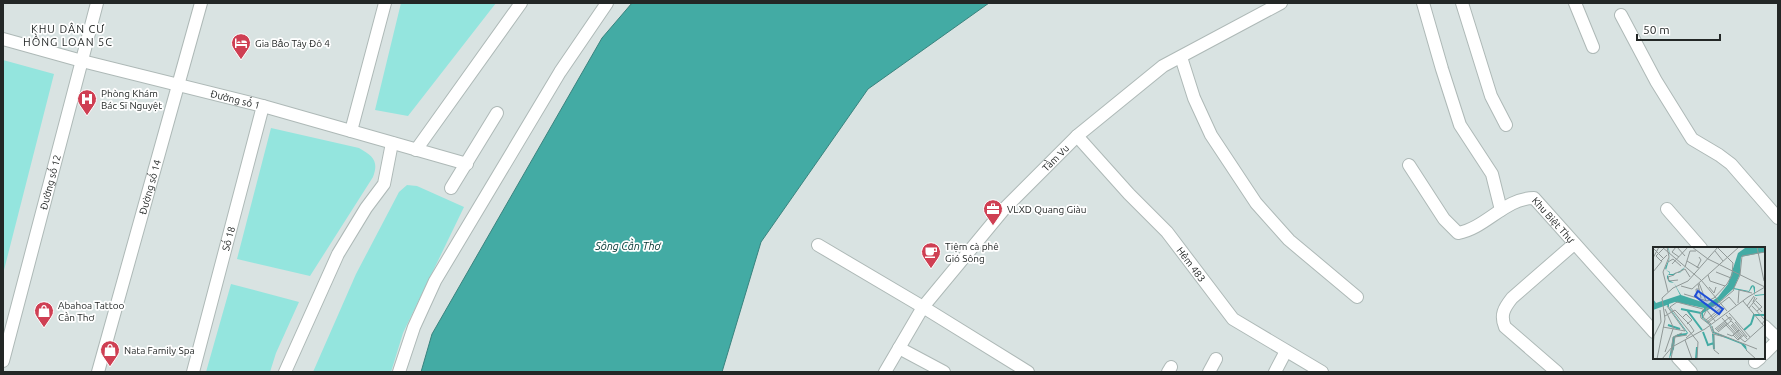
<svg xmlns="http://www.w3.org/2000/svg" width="1781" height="375" font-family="Ubuntu,sans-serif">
	<rect width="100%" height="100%" fill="#d9e3e2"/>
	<path fill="#94e5de" d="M401,3H496L408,116L375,110Z
		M3,60L54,74L3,274Z
		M271,128L359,148C373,156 379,161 373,177L310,276L237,259Z
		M407,185L417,186L464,207L403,333L391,372H313L356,274L399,192Z
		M231,284L299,302L276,353L270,372H206Z"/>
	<path fill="#43aba4" stroke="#39837e" d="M632,3H989L868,89L761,242L722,372H421L432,334L602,38Z"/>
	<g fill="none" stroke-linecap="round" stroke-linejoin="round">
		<g stroke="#aeb9b7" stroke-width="14">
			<g id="minor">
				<path d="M1423,3L1442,69L1460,125L1492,174L1501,210"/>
				<path d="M1462,3L1491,96L1506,125"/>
				<path d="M1575,3L1593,47"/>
				<path d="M1621,15L1656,81L1692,139L1719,155L1731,164L1778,218"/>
				<path id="s1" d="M3,39L82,61L263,106L467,164"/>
				<path d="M1181,57L1194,98L1211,135L1256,203L1289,240L1357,297"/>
				<path d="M351,131L385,3"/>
				<path id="s2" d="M1077,136L1129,194L1167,232L1233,319L1322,372"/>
				<path d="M416,150L521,3"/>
				<path id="s3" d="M1409,165L1444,219L1458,233C1486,228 1505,198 1534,198L1654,332"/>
				<path d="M451,188L497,113"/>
				<path d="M1667,209L1701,248"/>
				<path d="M818,245L923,307L1028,372"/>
				<path d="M1764,326L1778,339"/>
				<path d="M899,348L944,372"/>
				<path d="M1764,354L1778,340"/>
				<path d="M1678,358L1691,372"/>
				<path id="s4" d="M3,361L97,3"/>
				<path d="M1755,362L1760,358"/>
				<path id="s5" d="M98,372L201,3"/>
				<path id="s6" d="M193,372L263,106"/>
				<path d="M285,372L338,254L366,208L384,184L392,143"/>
				<path d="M399,372L414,327L435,281L560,72L607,3"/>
				<path id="s7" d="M885,372L923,307L1005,208L1077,136L1163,66L1281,3"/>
				<path d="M1168,372L1171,367"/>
				<path d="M1209,372L1216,359"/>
				<path d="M1275,372L1286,351"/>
				<path d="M1557,372L1505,327C1500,315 1504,308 1512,298L1574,244"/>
			</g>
		</g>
		<use href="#minor" stroke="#fff" stroke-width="12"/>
	</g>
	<defs>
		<g id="hotel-pin" transform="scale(1)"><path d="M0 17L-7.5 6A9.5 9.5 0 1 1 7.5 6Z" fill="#cf3f53" stroke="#fff"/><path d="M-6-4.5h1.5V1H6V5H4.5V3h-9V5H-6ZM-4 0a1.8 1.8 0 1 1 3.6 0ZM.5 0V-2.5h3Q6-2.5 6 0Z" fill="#fff"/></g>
		<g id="hospital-pin" transform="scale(1)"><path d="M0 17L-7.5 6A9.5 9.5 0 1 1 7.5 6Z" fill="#cf3f53" stroke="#fff"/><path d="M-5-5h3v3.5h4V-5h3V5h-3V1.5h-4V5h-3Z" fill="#fff"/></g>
		<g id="office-pin" transform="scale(1)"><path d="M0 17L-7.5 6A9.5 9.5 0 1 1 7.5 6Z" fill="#cf3f53" stroke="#fff"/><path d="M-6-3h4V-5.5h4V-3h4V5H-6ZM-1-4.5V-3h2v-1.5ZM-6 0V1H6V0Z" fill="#fff"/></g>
		<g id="cafe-pin" transform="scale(1)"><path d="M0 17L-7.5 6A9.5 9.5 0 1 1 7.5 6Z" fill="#cf3f53" stroke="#fff"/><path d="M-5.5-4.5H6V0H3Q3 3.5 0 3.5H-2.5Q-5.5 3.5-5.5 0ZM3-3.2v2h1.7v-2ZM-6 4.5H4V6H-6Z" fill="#fff"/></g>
		<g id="shop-pin" transform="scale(1)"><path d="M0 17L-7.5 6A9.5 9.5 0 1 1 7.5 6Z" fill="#cf3f53" stroke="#fff"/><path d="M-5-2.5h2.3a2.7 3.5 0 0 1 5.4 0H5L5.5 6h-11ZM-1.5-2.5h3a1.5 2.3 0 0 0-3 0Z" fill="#fff"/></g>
	</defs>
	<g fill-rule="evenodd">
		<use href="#hotel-pin" x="241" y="43"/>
		<use href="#hospital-pin" x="87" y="99"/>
		<use href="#office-pin" x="993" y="209"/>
		<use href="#cafe-pin" x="931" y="252"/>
		<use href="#shop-pin" x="44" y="311"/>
		<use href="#shop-pin" x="110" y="350"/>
	</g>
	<g text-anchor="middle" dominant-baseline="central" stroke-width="3.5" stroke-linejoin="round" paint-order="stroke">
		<g font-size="10" fill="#232726" stroke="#fff" text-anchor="start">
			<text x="255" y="43">Gia Bảo Tây Đô 4</text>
			<text x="101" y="93">Phòng Khám<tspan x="101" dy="12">Bác Sĩ Nguyệt</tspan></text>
			<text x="1007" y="209">VLXD Quang Giàu</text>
			<text x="945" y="246">Tiệm cà phê<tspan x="945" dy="12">Gió Sông</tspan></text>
			<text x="58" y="305">Abahoa Tattoo<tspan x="58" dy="12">Cần Thơ</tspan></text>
			<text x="124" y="350">Nata Family Spa</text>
		</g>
		<g font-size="10" fill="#232726" stroke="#fff">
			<text stroke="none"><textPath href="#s1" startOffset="240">Đường số 1</textPath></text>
			<text stroke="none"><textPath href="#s7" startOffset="275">Tầm Vu</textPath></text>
			<text stroke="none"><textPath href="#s4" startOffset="185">Đường số 12</textPath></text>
			<text stroke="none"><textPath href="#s5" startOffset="192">Đường số 14</textPath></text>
			<text stroke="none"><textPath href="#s3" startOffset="198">Khu Biệt Thự</textPath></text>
			<text stroke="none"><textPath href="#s6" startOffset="138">Số 18</textPath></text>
			<text stroke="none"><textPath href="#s2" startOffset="172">Hẻm 483</textPath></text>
		</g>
		<g font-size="11" letter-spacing="1" fill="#232726" stroke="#fff">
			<text x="68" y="29">KHU DÂN CƯ<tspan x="68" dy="13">HỒNG LOAN 5C</tspan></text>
		</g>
		<g font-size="11" font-style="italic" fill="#003330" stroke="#fff">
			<text x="628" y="246">Sông Cần Thơ</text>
		</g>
	</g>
	<g transform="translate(1653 247)">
		<rect width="112" height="112" fill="#d9e3e2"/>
		<path d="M15,0L16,2L17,10L13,23L17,25V27H20L24,25H26L27,26L28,23L32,20L27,26H26L24,25L21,28H15L16,33L21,36L28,48L55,57L65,50L75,37L85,6L92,1L112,0V5L88,10L87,27L81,41L96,44L98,39L100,38L102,40V48L112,47V72L111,48L102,49L100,39L96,45L80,42L63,58L50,66V71L58,78L61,85L74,90L91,97L93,99L94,104L88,97L60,86L58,79L49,71L48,66L51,61L22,55L16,57V60L35,86L33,88L22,90L21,102L16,112L20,90L25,87L34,86L14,58L0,63V52L3,56L27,48L21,36L16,35L14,31V29L17,26L13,23L12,21L17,10Z" fill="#43aba4"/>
		<path fill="none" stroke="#43aba4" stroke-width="2" d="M28,62L48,66M34,63L49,83M15,78L27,82M91,83L98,77L101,68H112M50,85L55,98L61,96M60,87L61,102M43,112L44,100"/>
		<path fill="none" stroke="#909897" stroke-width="1" d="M9,0L48,33M14,0L16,10L10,25L15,45M23,0L19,5L26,10M24,0L32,9M39,0L55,12L112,40M104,0L111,34M0,1L10,11M11,1L3,9L8,14L14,8M62,4L70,14M0,11L6,0M34,14L46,21M15,15L20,12L28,19M19,17L35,0M32,20L37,4H43M44,21L48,13L46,10M0,25L9,14M63,25L78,31M21,27L32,22L37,30M21,28L15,30L16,34L25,33M55,28L57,34L72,39M48,33L74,64M46,36L53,54M45,37L48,51M28,39L39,42L86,0M56,40L61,46L63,40M80,43L87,28L89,9L112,5M31,47L54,54L61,51L74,37L79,28L80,16L65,1M102,50L100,55L109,65M44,51L43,42H46M90,54L110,78M103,54L109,60L104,64M85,56L86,43L99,46M94,59L101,49M99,59L112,73L109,77M17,60L45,95L44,112M17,60L24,55L50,62M62,61L76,50L83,58M96,61L104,51M12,62L21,82M51,62L47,66L48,71L57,78M53,64L50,70L58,77M76,66L97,90M73,68L94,92M12,69L22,63L37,78L41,84L33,91M29,71L33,67L39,73L34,77M69,71L87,91M53,73L69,60M62,74L53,62L63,58L81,43M54,75L70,61M82,75L94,90M55,76L66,67M79,77L89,89M73,78L86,92M78,78L88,90M57,79L60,87L72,90M59,79L61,85L104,102M10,80L32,84L14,59M62,82L77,70L79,73M63,83L73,75M64,84L74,76M65,85L78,74M61,87V103L66,107M74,87L79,89L86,83M80,88L85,93L91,88M87,91L92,95L112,77M32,93L39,112M0,99L1,89L8,75L7,63M93,103L103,112M12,105L20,82M18,106L20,90L29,86M4,112L12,72L9,51L20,41L35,34L65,0M9,112L19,100L52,82L95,50L112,40M18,112L22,90L34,88"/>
		<path fill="#1d4ed8" fill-opacity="0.15" stroke="#1d4ed8" stroke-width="2" d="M45,44L70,62L66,67L42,49Z"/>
		<rect width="112" height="112" fill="none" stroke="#232726" stroke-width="2"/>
	</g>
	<rect width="1781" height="375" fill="none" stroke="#232726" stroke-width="8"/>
	<path d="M1637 34v6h83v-6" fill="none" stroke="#232726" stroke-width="2"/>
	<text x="1643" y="34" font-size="12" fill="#232726" stroke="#ffffff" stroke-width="3" paint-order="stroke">50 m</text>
</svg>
